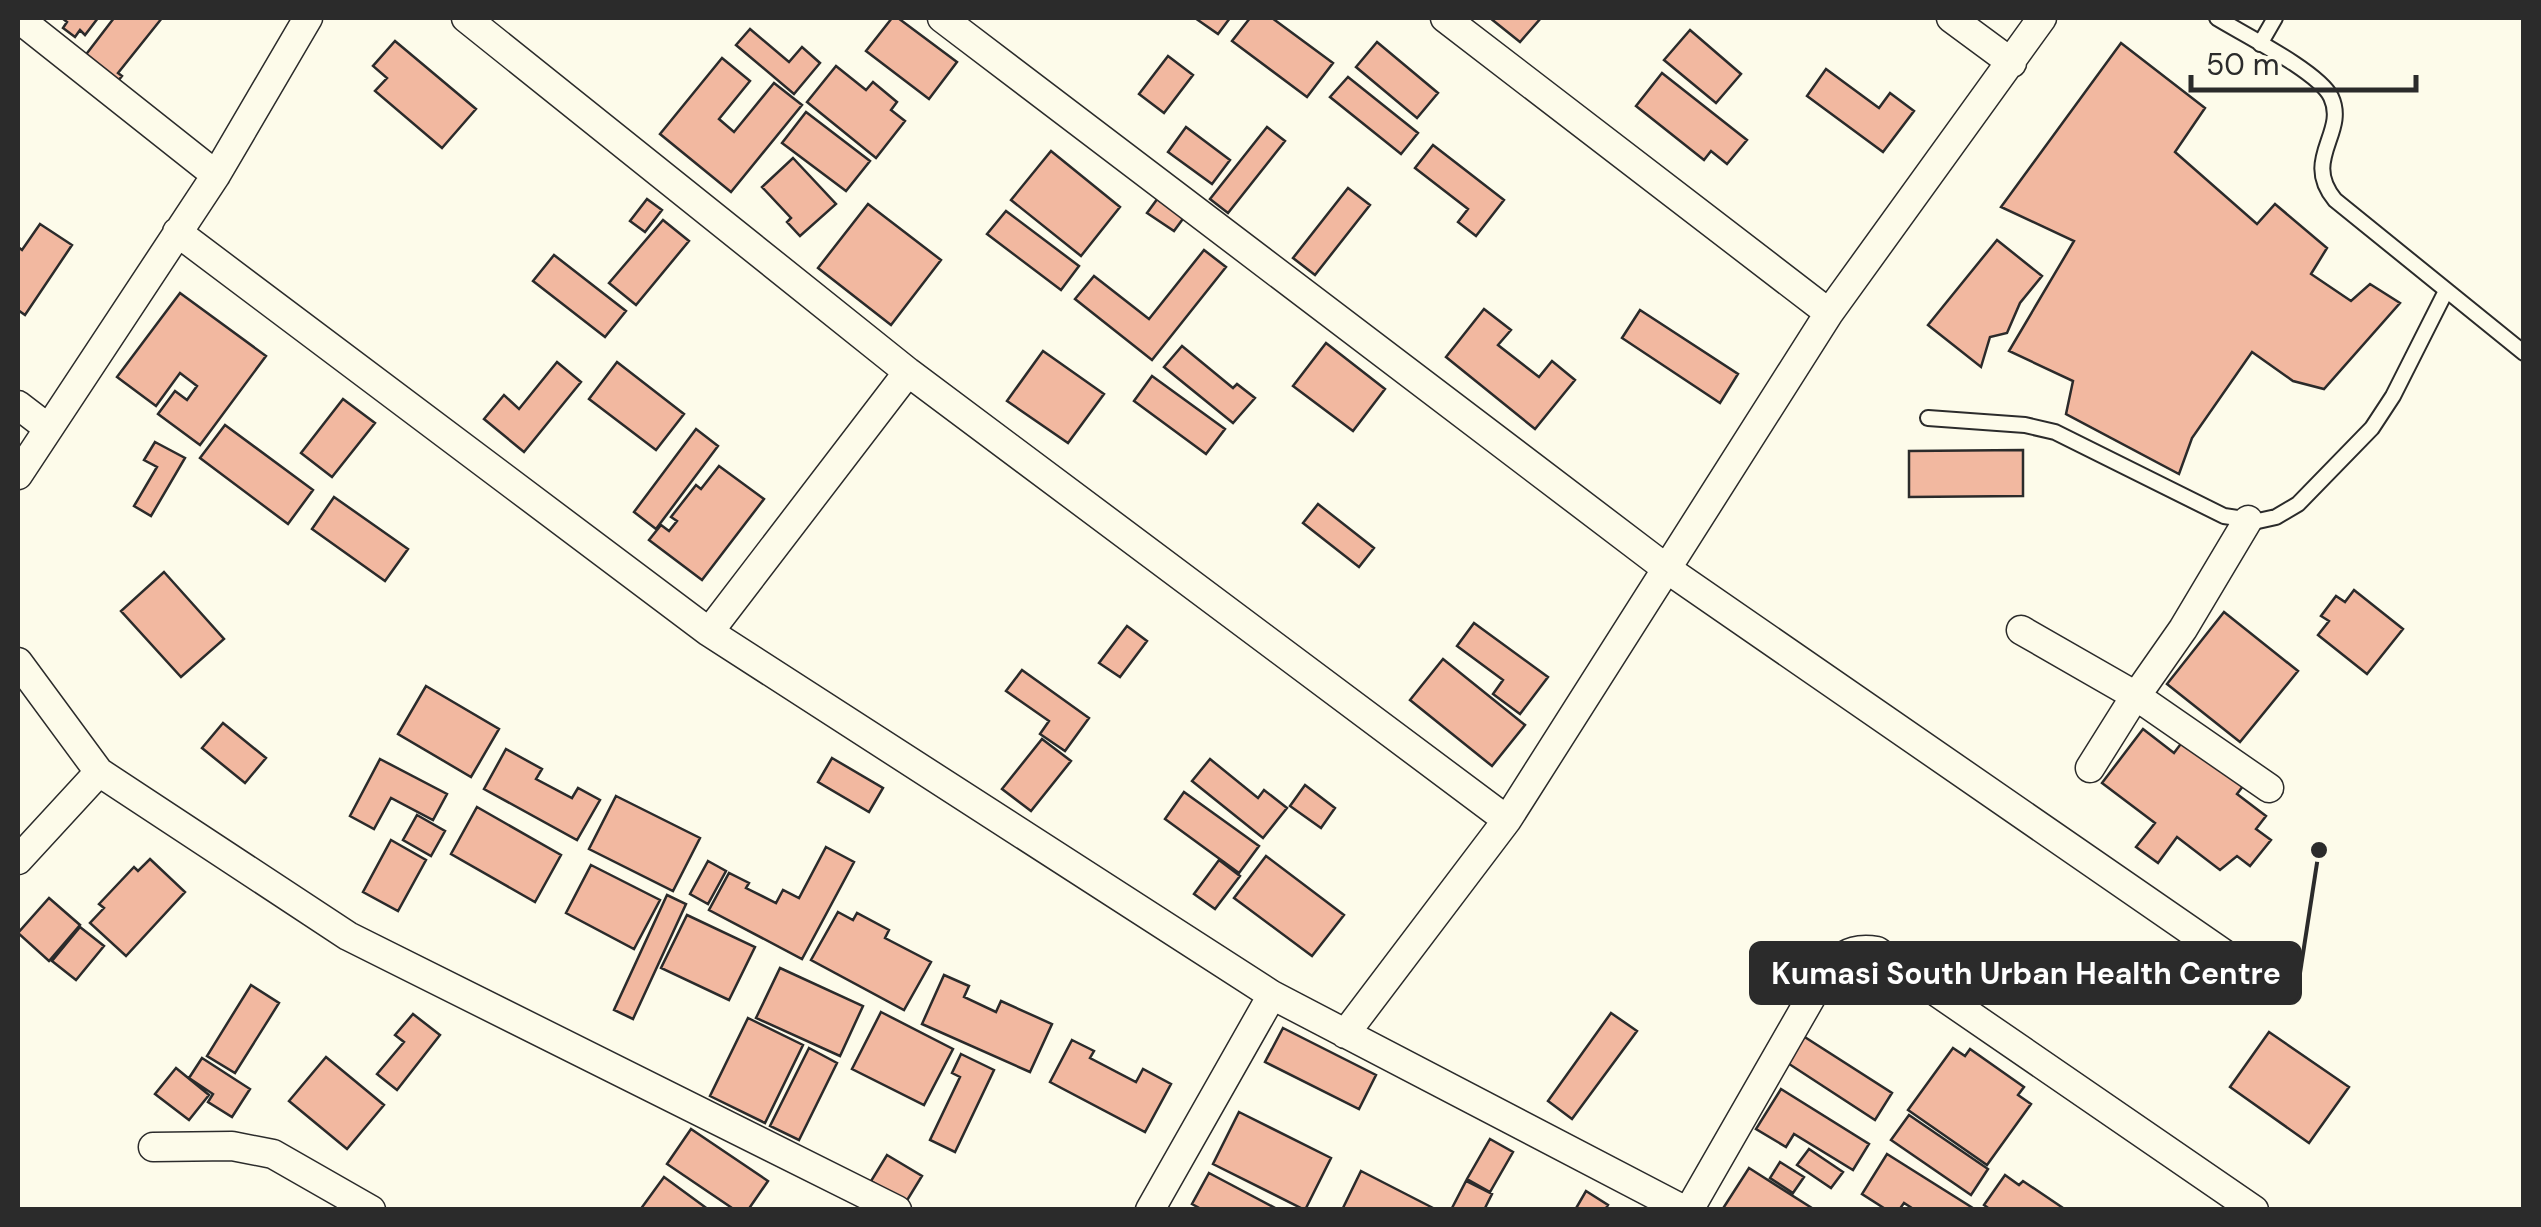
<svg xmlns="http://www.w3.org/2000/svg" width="2541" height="1227" font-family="'DM Sans',sans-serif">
	<rect width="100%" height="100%" fill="#fdfbea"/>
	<path fill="#f2b8a0" stroke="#2b2b2b" stroke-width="2.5" d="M62,18H98L85,35L80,30L75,37L63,28L67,22Z
		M114,18H162L118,73L122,76L114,86L81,61Z
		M892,18H898L957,62L929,99L866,51Z
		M1195,18H1230L1218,34Z
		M1250,18H1272L1333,63L1307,97L1232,41Z
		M1490,18H1541L1520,42Z
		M750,29L789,62L802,47L820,63L794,94L736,45Z
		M1690,30L1741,74L1716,103L1664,60Z
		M395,41L476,109L442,148L375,91L387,78L373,66Z
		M1377,42L1438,93L1417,118L1356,67Z
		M2121,43L2205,108L2175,152L2257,224L2275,204L2327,248L2311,274L2351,301L2370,284L2400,303L2324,389L2293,381L2252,352L2192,438L2179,474L2066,414L2073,381L2009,351L2074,241L2001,207Z
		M1168,56L1193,75L1164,113L1139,94Z
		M722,58L750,81L719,119L734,132L774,83L802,105L731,192L660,134Z
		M836,66L866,90L873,82L897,102L891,110L905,121L876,158L807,102Z
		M1826,69L1879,108L1890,93L1914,111L1883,152L1807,96Z
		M1662,73L1747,140L1727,164L1711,151L1704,160L1636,106Z
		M1348,77L1418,133L1401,154L1330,97Z
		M806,112L870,161L846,191L782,143Z
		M1186,127L1230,160L1212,184L1168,152Z
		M1267,127L1285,141L1228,213L1210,199Z
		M1433,145L1504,200L1476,236L1458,222L1468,209L1415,168Z
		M1051,151L1120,207L1081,256L1011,200Z
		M793,158L836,204L800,236L787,222L791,218L762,187Z
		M1348,188L1370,205L1315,275L1293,258Z
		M1158,198L1185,216L1174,231L1147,213Z
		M647,199L662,210L645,232L630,221Z
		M868,204L941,260L891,325L818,268Z
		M1006,211L1079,266L1061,290L987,234Z
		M663,220L689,241L636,305L609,283Z
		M40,224L72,245L25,315L18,310V247L22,250Z
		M1997,240L2042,276L2020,303L2007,333L1990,337L1981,367L1928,325Z
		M1204,250L1226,267L1152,360L1075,299L1094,276L1149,319Z
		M554,255L626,311L605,337L533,281Z
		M180,293L266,356L200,445L158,414L175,391L187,400L197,386L180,373L156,406L117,377Z
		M1484,309L1511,330L1498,345L1539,377L1552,361L1575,380L1535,429L1446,357Z
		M1640,310L1738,374L1720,403L1622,338Z
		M1326,343L1385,389L1353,431L1293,386Z
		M1182,346L1233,388L1237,384L1255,398L1233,423L1164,367Z
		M1043,351L1104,394L1068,443L1007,401Z
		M557,362L581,382L524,452L484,419L504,395L519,409Z
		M617,362L684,414L656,450L589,399Z
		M1152,376L1225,429L1206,454L1134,401Z
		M343,399L375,423L332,477L301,453Z
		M225,425L313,490L288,524L200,458Z
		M696,429L718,446L656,529L634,512Z
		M155,442L185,458L151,516L134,506L157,467L144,460Z
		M2023,450V496L1909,497V451Z
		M719,466L764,499L702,580L649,540L661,525L669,531L677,521L671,517L696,485L701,489Z
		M334,497L408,549L385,581L312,529Z
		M1318,504L1374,548L1359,567L1303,523Z
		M164,572L224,639L181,677L121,611Z
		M2354,590L2403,629L2367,674L2318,635L2329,621L2321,616L2336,596L2345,602Z
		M2224,612L2298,671L2240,742L2167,684Z
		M1474,623L1548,677L1520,714L1493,694L1503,680L1457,646Z
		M1127,626L1147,641L1120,677L1099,663Z
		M1443,659L1525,725L1492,766L1410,700Z
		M1022,670L1089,718L1065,751L1040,734L1049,721L1006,691Z
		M426,686L499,729L471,777L398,734Z
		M223,723L266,758L245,783L202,748Z
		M2143,729L2174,753L2186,737L2246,782L2237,794L2266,816L2256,829L2271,840L2250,866L2237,856L2220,870L2177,837L2158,863L2136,847L2155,823L2102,783Z
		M1042,739L1071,761L1031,811L1002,789Z
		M506,749L542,769L536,779L572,798L578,788L600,800L577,840L484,789Z
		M832,758L883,788L869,812L818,782Z
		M380,759L447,794L433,820L391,798L374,829L350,816Z
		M1210,759L1258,798L1264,790L1287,808L1263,838L1192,781Z
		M1305,785L1335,808L1321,828L1290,806Z
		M1184,792L1259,846L1239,873L1165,819Z
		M616,796L700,838L673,891L589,849Z
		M477,807L561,855L535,902L451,854Z
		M417,815L445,831L431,856L403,840Z
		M391,840L426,860L398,911L363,892Z
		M826,847L854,862L802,959L709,910L729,873L749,883L746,888L776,903L783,890L799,898Z
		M1266,856L1344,915L1312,956L1234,898Z
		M150,859L185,892L126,956L90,923L104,908L99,904L134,867L138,871Z
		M1219,860L1240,876L1215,909L1194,894Z
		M708,861L726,871L708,904L690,894Z
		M591,865L660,900L634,949L566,913Z
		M667,895L686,904L633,1019L614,1010Z
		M49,898L80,925L49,961L18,933Z
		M838,912L853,920L857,913L889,930L885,938L931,962L904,1010L811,960Z
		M687,915L755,947L729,1000L661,968Z
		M80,927L104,946L76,980L52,961Z
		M780,968L863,1006L840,1056L756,1018Z
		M944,975L969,986L964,997L996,1012L1001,1001L1052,1024L1030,1072L922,1024Z
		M251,985L279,1003L235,1073L207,1056Z
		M881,1012L953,1049L924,1105L852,1069Z
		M1611,1013L1637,1031L1572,1119L1548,1101Z
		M413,1014L440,1035L397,1090L377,1074L404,1042L395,1035Z
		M748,1018L803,1045L765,1123L710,1096Z
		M1283,1028L1376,1075L1359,1109L1265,1062Z
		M2269,1032L2349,1087L2309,1143L2230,1087Z
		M1800,1034L1892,1093L1875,1120L1783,1060Z
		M1072,1040L1094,1051L1090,1058L1136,1082L1143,1069L1171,1084L1145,1132L1050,1082Z
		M809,1048L837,1063L799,1140L770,1126Z
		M1953,1048L1965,1056L1970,1049L2024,1087L2018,1095L2031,1104L1987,1165L1908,1110Z
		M961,1054L994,1070L955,1152L930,1140L960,1077L952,1073Z
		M326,1057L384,1105L347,1149L289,1101Z
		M202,1058L250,1089L232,1117L208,1102L213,1094L189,1078Z
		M176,1068L209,1095L189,1120L155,1094Z
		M1781,1089L1869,1144L1853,1170L1794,1134L1786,1147L1756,1129Z
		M1239,1112L1331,1158L1305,1210L1213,1164Z
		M1909,1115L1988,1169L1971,1195L1891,1140Z
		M691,1129L768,1181L748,1210H735L667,1164Z
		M1490,1139L1513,1152L1490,1192L1467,1179Z
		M1809,1149L1843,1172L1831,1188L1797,1165Z
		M1887,1154L1976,1210H1915L1904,1203L1899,1210H1887L1862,1194Z
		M887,1155L922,1176L906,1202L871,1181Z
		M1780,1162L1804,1177L1793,1193L1770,1178Z
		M1749,1168L1815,1210H1722Z
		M1361,1171L1437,1210H1342Z
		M1209,1173L1279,1210H1203L1192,1204Z
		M2005,1175L2019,1185L2023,1181L2066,1210H1991L1984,1205Z
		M664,1177L709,1210H640Z
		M1466,1181L1492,1194L1484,1210H1451Z
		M1586,1191L1608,1205L1605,1210H1575Z"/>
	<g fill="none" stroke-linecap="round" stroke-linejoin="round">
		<g stroke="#2b2b2b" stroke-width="18">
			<path id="lane" d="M2217,18C2243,34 2319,72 2331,97C2348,133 2301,159 2335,200L2524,353
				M2260,44L2275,18
				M1928,418L2025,425L2055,432L2224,516L2258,521L2276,517L2298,504L2372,428L2393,396L2446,291"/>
		</g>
		<g stroke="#2b2b2b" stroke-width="31">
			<path id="street" d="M18,18L216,175
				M466,18L908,372L1507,820
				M942,18L1667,569L2246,969
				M1445,18L1829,313
				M1951,18L2012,63
				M177,232L709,632L1272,995L1684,1210
				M18,405L48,428
				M18,475L216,175L308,18
				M2021,630L2136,696L2269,788
				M709,632L908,372
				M18,662L99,772L348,936L897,1210
				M2090,768L2127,709L2183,629L2248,520
				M18,860L99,772
				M1345,1034L1507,820L1829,313L2042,18
				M153,1147L232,1146L273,1154L371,1210
				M1150,1210L1272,995
				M1689,1210L1821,980C1837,959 1848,946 1877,951L2254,1210"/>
		</g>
		<use href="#lane" stroke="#fdfbea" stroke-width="14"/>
		<use href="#street" stroke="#fdfbea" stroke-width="28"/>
	</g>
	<path fill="none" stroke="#2b2b2b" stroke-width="4" d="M2319 850L2300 973"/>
	<circle fill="#2b2b2b" stroke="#fdfbea" stroke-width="4" cx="2319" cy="850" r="10"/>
	<rect fill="#2b2b2b" stroke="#2b2b2b" stroke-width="4" x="1751" y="943" width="549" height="60" rx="10"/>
	<g font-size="30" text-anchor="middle" font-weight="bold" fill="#fff">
		<text x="2026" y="984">Kumasi South Urban Health Centre</text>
	</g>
	<rect width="2541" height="1227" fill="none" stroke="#2b2b2b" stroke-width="40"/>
	<path d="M2191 75v15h225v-15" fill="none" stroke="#2b2b2b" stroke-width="5"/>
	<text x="2206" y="75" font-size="30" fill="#2b2b2b" stroke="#fdfbea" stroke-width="8" paint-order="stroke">50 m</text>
</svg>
